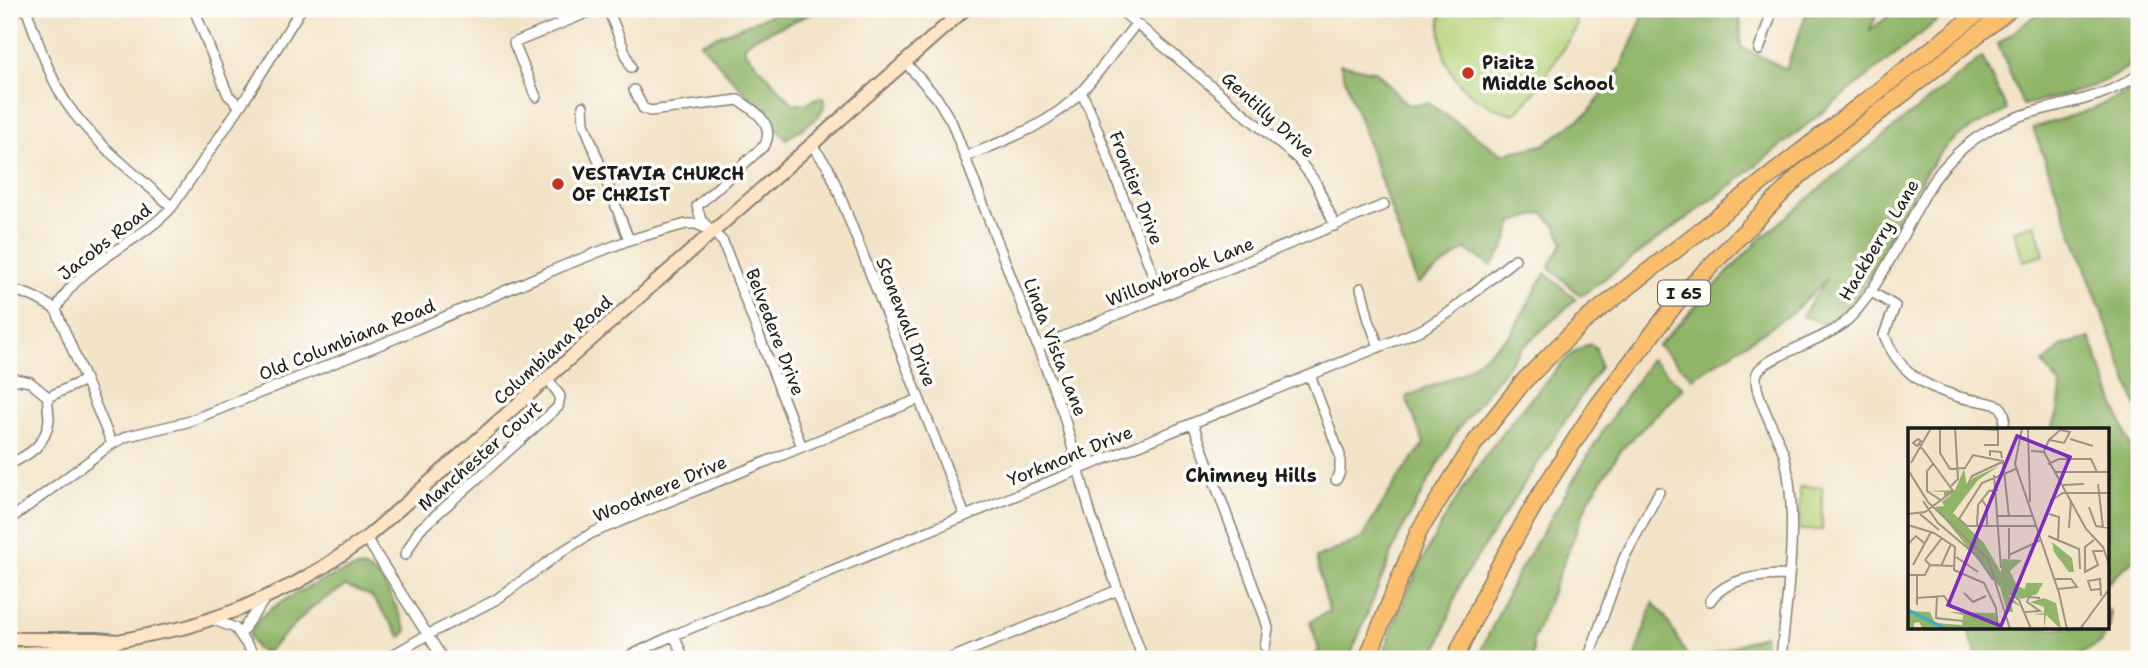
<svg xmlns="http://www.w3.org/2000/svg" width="2148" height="668" font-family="'Shantell Sans',sans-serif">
	<rect width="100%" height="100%" fill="#fdfcf7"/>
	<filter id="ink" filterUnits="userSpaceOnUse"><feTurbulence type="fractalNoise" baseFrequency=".0143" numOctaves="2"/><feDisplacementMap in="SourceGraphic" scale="14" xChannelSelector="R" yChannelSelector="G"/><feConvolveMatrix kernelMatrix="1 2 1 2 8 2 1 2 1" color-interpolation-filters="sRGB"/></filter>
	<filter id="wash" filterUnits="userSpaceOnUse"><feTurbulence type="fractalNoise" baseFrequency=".00686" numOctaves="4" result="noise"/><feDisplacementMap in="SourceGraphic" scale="28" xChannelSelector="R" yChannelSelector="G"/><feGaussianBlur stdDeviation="1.57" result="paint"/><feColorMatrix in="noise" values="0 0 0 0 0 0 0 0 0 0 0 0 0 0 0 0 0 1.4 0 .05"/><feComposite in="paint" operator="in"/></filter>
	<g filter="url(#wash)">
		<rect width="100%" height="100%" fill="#f2e3c7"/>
		<path fill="#b6d379" stroke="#69784a" stroke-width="2" d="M1443,9H1569L1575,13L1577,27L1534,93L1515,114C1475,105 1444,80 1441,36C1440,27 1439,17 1443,9Z
			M2035,224L2044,255L2023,261L2014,230Z
			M1800,487H1822V530H1800Z"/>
		<path fill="#90b569" stroke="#566842" stroke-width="2" d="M785,9H822L752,39L745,45V51L793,104H806L819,97H824C829,117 800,129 786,139L700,43Z
			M1646,9H1740L1741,47L1786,69L1808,9H1880L1869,31L1898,9H1952L1729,187L1581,296L1549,267L1563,242L1556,226L1544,213L1513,222L1503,250L1491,266L1466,249L1417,284L1340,64L1377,72L1407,105L1428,103L1502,154L1543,145L1589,112L1621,67Z
			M2044,9H2139V57C2109,87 2063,96 2023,105L1998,44Z
			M1982,57L2007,110C1986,121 1959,132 1943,150C1896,203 1885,280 1829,325L1802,316L1827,279L1792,313L1693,378L1658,346L1757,242L1845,167Z
			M2139,86V412L2033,128L2093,109Z
			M1545,273L1576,299L1520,350L1456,432L1400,533L1349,659H1312L1319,650L1310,622L1329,611L1316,558L1361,539L1398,478L1424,444L1406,397L1461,374L1511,334Z
			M2090,338L2139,470V554L2108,583V430H2051L2058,412L2061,386L2043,364L2063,345Z
			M1591,344L1596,348L1600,367L1461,582L1434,659H1381C1416,557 1470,465 1543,385C1556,371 1571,349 1591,344Z
			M1651,359L1683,388L1622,449L1589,499L1533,640V659H1477L1514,580L1601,434Z
			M361,567C385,572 397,611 407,631L401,637L371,596L346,586L312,607L266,653L256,649L249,635C252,629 256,621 261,617C284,597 332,573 361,567Z
			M1653,603L1664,615L1689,659H1637L1636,653Z
			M2108,610L2110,612V626L2100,643L2073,659H1978L1967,628H2108Z
			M1764,635L1767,659H1700Z"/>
	</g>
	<g filter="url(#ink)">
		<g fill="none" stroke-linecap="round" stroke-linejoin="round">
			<g stroke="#878072" stroke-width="12">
				<path id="street" d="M26,9C38,40 48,75 67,104C93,142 137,175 172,207
					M194,9L228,95L240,106
					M558,9L563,22
					M608,9L631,67
					M1119,9L1298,159L1316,183L1335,226
					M1759,50L1773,9
					M905,62L937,98L952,123L1063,413L1091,515L1143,659
					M634,90L643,108L650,111L738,100C755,110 775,124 765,145L697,206L701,220L723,242L802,447
					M1081,92L1089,108L1161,296
					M536,97L514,43L596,9
					M583,106L584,123L629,240
					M811,144L828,167L835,183L965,516
					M965,157C1006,140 1050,125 1082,91C1101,70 1118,46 1136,24
					M1361,288L1369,320L1379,347
					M9,290C27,292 41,300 56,310
					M1870,291L1895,306L1884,335C1898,370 1920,385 1956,396C1970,401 1986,400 1999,406C2007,413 2005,421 2002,430
					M1038,347L1384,205
					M1310,375L1340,455V472L1336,480
					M9,378L30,382L48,397C47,404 49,412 49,420C46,444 30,455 9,464
					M48,397L85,380
					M1193,424L1265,618L1268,628L1265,647
					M112,444L56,310C78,262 138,245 172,207L249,93L301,9
					M9,520L112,444L128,436L187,422L384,343L563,266L629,240L686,224H696L712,231
					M366,538L443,659
					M405,555L419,530L558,407L560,396L548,379
					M1710,601C1727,577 1761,575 1789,575
					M211,619L235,628L257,659
					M241,635L246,625L265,599
					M674,635L684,659
					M386,659L427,635L497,599L563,551L592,533L919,399
					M623,659L674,635L1423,329L1450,312L1515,259
					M949,659L1118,590
					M1588,659L1624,558L1659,492
					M1781,659C1787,597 1799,519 1785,458C1780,438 1750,390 1757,373C1762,358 1826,339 1843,324C1879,294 1907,222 1933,181C1958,146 1992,123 2033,112C2070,102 2108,97 2139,74"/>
			</g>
			<g stroke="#878072" stroke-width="16">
				<path id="secondary" d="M9,639H97L118,641
					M9,654L102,648L118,641L187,627L240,609L294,584L322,568L366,538L406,503L965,9"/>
			</g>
			<g stroke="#878072" stroke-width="19">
				<path id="highway" d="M1367,659L1419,531L1474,444L1523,382L1581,324L1983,9
					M1455,659L1494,575L1540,495L1593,412L1683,294L1800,175L2010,9"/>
			</g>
			<use href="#street" stroke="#fff" stroke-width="9"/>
			<use href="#secondary" stroke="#fde5c5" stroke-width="12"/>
			<use href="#highway" stroke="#fabe6d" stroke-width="16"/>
		</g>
	</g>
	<g fill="#c8321e" stroke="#fdfcf7" stroke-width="2.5">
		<circle cx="1468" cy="73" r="7"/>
		<circle cx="558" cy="184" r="7"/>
	</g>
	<g text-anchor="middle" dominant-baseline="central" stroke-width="7" stroke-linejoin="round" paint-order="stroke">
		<rect fill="#fdfcf7" stroke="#605f5e" stroke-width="2" x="1658" y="280.5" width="52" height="25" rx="5"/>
		<g font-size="16" font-weight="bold" fill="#1c1c1c">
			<text x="1684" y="293">I 65</text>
		</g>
		<g font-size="18" font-weight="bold" fill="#1c1c1c" stroke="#fdfcf7" text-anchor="start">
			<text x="1482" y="63">Pizitz<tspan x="1482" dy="21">Middle School</tspan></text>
			<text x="572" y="174">VESTAVIA CHURCH<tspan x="572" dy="21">OF CHRIST</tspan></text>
		</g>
		<g font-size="18" fill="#1c1c1c" stroke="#fdfcf7">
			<text transform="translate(1268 115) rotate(42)">Gentilly Drive</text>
			<text transform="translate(1136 188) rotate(69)">Frontier Drive</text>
			<text transform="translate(1879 240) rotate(-59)">Hackberry Lane</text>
			<text transform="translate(105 242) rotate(-38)">Jacobs Road</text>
			<text transform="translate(1180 272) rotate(-22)">Willowbrook Lane</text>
			<text transform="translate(906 322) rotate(69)">Stonewall Drive</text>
			<text transform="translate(775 332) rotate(69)">Belvedere Drive</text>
			<text transform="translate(347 340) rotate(-22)">Old Columbiana Road</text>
			<text transform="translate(1055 347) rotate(69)">Linda Vista Lane</text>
			<text transform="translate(553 350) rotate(-42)">Columbiana Road</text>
			<text transform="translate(480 456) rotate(-41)">Manchester Court</text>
			<text transform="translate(1070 456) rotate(-22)">Yorkmont Drive</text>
			<text transform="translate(660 489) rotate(-23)">Woodmere Drive</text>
		</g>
		<g font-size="19" font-weight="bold" fill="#1c1c1c" stroke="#fdfcf7">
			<text x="1251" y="475">Chimney Hills</text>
		</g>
	</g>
	<g transform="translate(1908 428)">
		<rect width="201" height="201" fill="#f2e3c7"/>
		<path d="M91,38L70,52L45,85L76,115L93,144L94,131L114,132L102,143L109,158L117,161L118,155H135L129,166L114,171L100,167L114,179L103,174L105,184H99L92,159L27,79L36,78L34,74L44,66L36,68V64L20,63L47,62L56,41L59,58L65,50ZM144,114L164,130L166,144H161L146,124ZM136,170L148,175L153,201L138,187L136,201V187L125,186L136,185V179L122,174ZM0,183L22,184L27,195L54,197L55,187L41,184L87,185L90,201H15L11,194L6,195V201H2Z" fill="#90b569"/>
		<path fill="none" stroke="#43acc3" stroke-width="3.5" d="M0,182L38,201"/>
		<path fill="none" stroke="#9c9383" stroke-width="2" d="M32,0V25L42,41L57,40L65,27L95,33L101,89M53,0L90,2V17H76M114,0L107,36L151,165L159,201M120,0L122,74M10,11L13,13L9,18L5,15ZM162,11L185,18M123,23L136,24L178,101L195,119L202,139M136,23L141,12L156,15L162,4L152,2L141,12M82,28V23L93,24L94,30M3,35L23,0M25,36L19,43V63L34,73M140,36L151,31H183L189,44M108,41L74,55L51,91L59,98H128M0,42L20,74L80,131L102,201M146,44H202M86,47L93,140M190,56L195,100M155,57L176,56M43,58L50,51L47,0M59,58L64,48L94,34M74,72L79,79V98M15,73L30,95L69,128L85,152M142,73L155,65H202M181,79L188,98L202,100M0,86L17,84L45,63L11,16M12,86L31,102M141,86L151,89L150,113M90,88H124M0,97L26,105L47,119L46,142L76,155L88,180L90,201M69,98L70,77L81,63L90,62M101,100V131M161,100L163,72M140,108L171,121L172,141M186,112L177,119V144L190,137L185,123H195M0,116L8,108L16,115M101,127L133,112M48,129L70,144M17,132L22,137L45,138M17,132L34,110M5,137L23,104M33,138L43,116M0,147H17L22,137M9,148V177M147,151H163L169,159L150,161M192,161L183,162L180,153L192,151L193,168M56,165L65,174L78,168M102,166L111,172L123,201M29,168L28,190L55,193M8,170L36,168L44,179M117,184L132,183L119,174L121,169L132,170M172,201L202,160"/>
		<path fill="#7b2cbf" fill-opacity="0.15" stroke="#7b2cbf" stroke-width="3.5" d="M109,8L162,29L93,198L40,177Z"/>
		<rect width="201" height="201" fill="none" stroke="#1c1c1c" stroke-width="3.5"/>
	</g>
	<rect width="2148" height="668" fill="none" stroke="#fdfcf7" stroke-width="35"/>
</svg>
